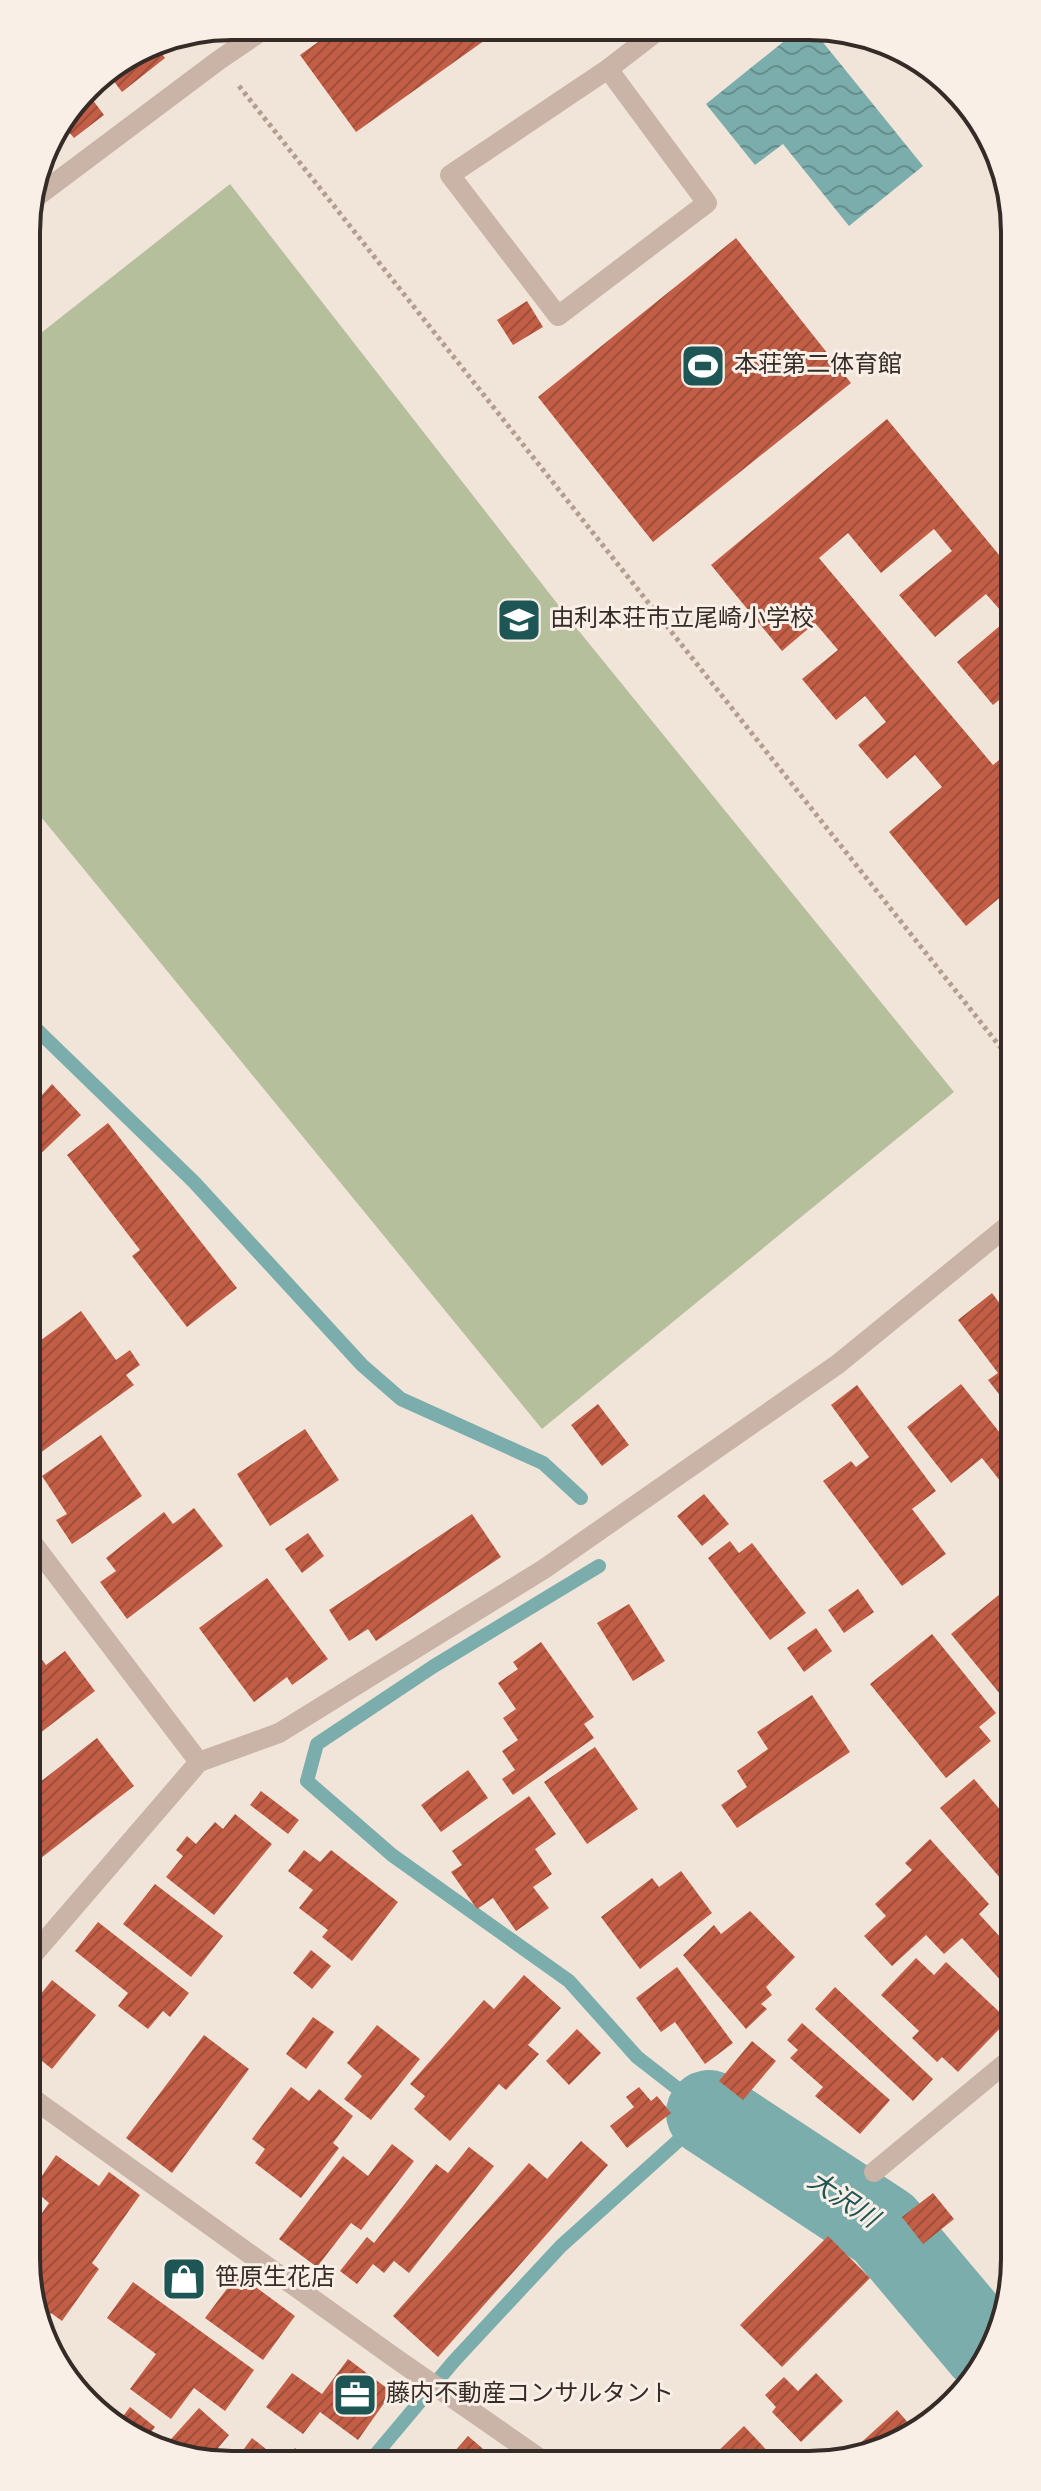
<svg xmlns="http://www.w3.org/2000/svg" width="1041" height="2491" font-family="Overpass,'Noto Sans JP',sans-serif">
	<defs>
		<pattern id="water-waves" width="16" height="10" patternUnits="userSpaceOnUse" patternTransform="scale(2)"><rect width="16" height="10" fill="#7aadac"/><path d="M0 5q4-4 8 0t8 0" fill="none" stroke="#658d8c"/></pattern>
		<pattern id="building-hatch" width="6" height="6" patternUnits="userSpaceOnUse" patternTransform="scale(2)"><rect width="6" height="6" fill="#c35e46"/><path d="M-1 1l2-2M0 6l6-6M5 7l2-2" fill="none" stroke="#9f4e3a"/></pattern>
	</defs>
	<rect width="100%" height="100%" fill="#f1e5da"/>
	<path fill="#b5bf9b" d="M230,184L574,625L954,1092L542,1429L28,801L27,344Z"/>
	<path fill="url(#water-waves)" d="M798,30H813L923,166L849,226L783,144L755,165L706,104Z"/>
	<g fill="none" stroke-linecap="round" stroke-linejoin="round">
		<path stroke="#7aadac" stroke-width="14" d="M29,1022L194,1182L362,1365L401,1399L543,1463L581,1498
			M371,2460L454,2361L561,2246L709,2113L637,2057L569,1981L392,1855L307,1781L317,1744L434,1666L599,1566"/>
		<path stroke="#7aadac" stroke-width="86" d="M709,2113L884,2228L986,2349"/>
	</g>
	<path fill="url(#building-hatch)" d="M339,27L502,28L356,132L300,55Z
		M153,42L165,58L122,92L106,71Z
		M86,91L104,115L74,138L63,125L57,128Z
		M736,238L851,383L653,542L538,397Z
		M527,301L543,327L513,345L497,320Z
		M887,419L1009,567L1010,691L993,705L957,662L1008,619L986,594L935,637L899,595L952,551L934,529L881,573L848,533L819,558L993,765L1010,751V889L966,926L889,832L942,787L915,755L887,779L858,745L886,722L865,696L836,720L802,679L838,650L815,623L782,651L711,565Z
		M29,1081L42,1095L52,1084L81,1115L29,1165Z
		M108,1123L237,1288L187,1327L132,1256L140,1250L67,1155Z
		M1011,1271V1274L1012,1296L1000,1281Z
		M992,1293L1012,1320V1411L988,1380L998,1373L958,1320Z
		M81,1311L116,1360L130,1350L140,1365L126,1375L134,1385L36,1456L30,1449V1348Z
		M961,1384L1012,1448V1496L982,1458L951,1483L907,1427Z
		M857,1385L936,1491L912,1509L946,1554L902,1586L823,1481L851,1461L856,1467L869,1457L831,1405Z
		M598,1404L629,1445L602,1466L571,1425Z
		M305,1429L339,1480L270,1526L237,1474Z
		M101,1435L142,1496L72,1544L56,1520L67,1514L42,1476Z
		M704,1494L729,1524L702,1546L677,1516Z
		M194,1508L223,1546L127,1619L100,1582L116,1571L106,1558L164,1512L173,1524Z
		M472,1514L501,1557L376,1641L368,1629L349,1641L329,1610Z
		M308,1533L324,1556L302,1573L285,1549Z
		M730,1541L739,1553L752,1543L806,1613L770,1640L708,1558Z
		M267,1578L328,1659L292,1685L287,1677L254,1702L199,1628Z
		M858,1589L874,1612L844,1633L828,1610Z
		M1000,1594L1013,1610V1710L951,1634Z
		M629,1604L665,1661L633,1681L597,1623Z
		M816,1628L832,1651L804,1672L787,1648Z
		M932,1634L996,1713L979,1727L991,1741L946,1778L870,1684Z
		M541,1642L594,1717L584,1724L594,1738L513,1795L502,1779L515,1770L502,1751L518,1740L503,1718L516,1709L498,1683L518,1669L513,1662Z
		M31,1645L46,1665L65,1651L95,1691L31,1740Z
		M812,1695L850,1752L737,1828L721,1805L747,1787L737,1771L768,1749L757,1732Z
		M97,1738L134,1786L32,1865L31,1789Z
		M595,1747L638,1809L587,1844L544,1782Z
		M468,1770L488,1798L441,1832L421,1805Z
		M974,1779L1013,1825V1893L940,1808Z
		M261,1791L299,1820L288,1834L250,1805Z
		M529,1796L556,1834L535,1849L552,1874L533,1887L549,1908L516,1931L493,1898L477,1909L451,1872L462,1865L452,1851Z
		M235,1814L272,1844L214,1915L166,1877L183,1856L176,1850L187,1836L196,1844L215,1822L223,1829Z
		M930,1839L989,1904L979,1914L1014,1952V1995L962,1938L944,1954L926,1935L892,1966L864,1936L886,1916L875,1904L912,1870L905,1863Z
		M304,1850L320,1862L331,1850L398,1902L352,1961L322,1937L328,1930L299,1908L313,1890L288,1871Z
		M681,1871L712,1913L640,1969L601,1917L652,1878L659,1887Z
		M155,1884L223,1936L191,1977L123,1924Z
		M750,1911L795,1957L766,1987L772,1995L761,2004L767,2009L746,2029L683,1955L714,1925L721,1934Z
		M98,1922L189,1993L170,2017L163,2011L148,2029L118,2006L128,1993L75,1951Z
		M311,1950L331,1966L312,1989L293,1973Z
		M916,1958L934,1975L946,1962L1008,2020L958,2072L942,2057L937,2062L912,2038L919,2031L881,1995Z
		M677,1967L733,2043L705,2064L675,2022L661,2032L636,1998Z
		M524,1975L561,2008L528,2045L539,2054L506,2090L499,2084L450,2141L414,2109L425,2096L410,2084L484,2000L494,2009Z
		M52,1980L96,2015L52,2069L32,2053V2005Z
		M835,1987L933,2079L913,2101L815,2009Z
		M313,2017L334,2032L306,2069L286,2054Z
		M802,2023L890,2100L860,2134L815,2096L823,2087L790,2058L798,2050L787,2040Z
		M377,2025L420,2059L371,2120L344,2099L362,2076L347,2063Z
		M577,2029L601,2053L569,2085L546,2061Z
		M204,2035L249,2069L172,2173L126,2138Z
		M752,2041L776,2061L743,2100L719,2081Z
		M291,2087L309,2101L319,2089L353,2116L333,2143L339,2148L301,2198L255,2163L265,2149L252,2139Z
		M639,2087L651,2101L657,2096L671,2113L627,2148L610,2126L634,2107L626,2097Z
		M581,2141L608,2165L438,2357L393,2316L529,2163L547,2179Z
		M392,2144L414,2161L361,2230L351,2223L317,2267L279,2239L343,2156L368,2176Z
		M469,2147L494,2166L409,2273L394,2261L384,2273L373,2264L357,2284L340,2271L367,2237L374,2243L436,2164L448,2173Z
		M56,2155L99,2186L109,2172L140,2195L92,2263L99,2269L62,2321L51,2313L41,2325L33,2312V2226L49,2203L33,2189Z
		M933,2193L954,2219L923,2244L902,2217Z
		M828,2236L870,2278L782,2367L740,2325Z
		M238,2274L295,2316L263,2360L205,2318Z
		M133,2282L254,2370L225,2411L194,2388L171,2419L130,2389L156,2354L107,2318Z
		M348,2359L392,2392L358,2440L320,2412L303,2434L266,2407L292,2373L322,2394Z
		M816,2373L843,2401L801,2442L772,2412L776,2407L765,2395L784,2377L798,2391Z
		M130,2407L155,2427L146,2438L117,2424Z
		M199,2408L229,2435L207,2461H192L164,2447Z
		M897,2410L917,2433L862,2458H844Z
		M744,2426L774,2458L710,2459Z
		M468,2436L496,2460H447Z
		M252,2438L281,2461H235Z
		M295,2448L311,2461H286Z"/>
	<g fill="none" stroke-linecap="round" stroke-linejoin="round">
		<path stroke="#b49e91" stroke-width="5" stroke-dasharray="4 4" stroke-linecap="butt" d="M239,86L1009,1058L1011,1057"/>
		<path stroke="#c9b4a7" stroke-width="20" d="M608,69L707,203L558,316L450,175L608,69L660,29
			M31,201L219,60L269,26
			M31,1541L199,1762
			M32,1956L199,1762L279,1733L544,1569L838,1364L1011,1223
			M32,2098L395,2358L542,2460
			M874,2172L1014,2056"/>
	</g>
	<defs>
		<g id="stadium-square" transform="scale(2.3)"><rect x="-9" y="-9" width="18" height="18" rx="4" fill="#1e5555" stroke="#f9efe7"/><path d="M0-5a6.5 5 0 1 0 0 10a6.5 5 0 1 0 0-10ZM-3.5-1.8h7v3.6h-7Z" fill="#fff"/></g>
		<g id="school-square" transform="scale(2.3)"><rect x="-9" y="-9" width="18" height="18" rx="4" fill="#1e5555" stroke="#f9efe7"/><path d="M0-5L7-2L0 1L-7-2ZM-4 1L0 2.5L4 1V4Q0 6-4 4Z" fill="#fff"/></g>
		<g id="shop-square" transform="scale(2.3)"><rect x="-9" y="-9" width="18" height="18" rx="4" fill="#1e5555" stroke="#f9efe7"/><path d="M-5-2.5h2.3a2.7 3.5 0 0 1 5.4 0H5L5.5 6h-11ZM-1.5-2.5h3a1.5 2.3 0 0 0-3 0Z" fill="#fff"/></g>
		<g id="office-square" transform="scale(2.3)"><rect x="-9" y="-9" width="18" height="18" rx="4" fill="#1e5555" stroke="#f9efe7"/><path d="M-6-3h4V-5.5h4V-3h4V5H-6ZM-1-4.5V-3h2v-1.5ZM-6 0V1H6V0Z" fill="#fff"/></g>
	</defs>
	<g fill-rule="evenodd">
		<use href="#stadium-square" x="703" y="366"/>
		<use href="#school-square" x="519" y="620"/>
		<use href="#shop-square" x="184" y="2279"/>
		<use href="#office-square" x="355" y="2395"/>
	</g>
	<g text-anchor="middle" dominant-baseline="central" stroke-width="6" stroke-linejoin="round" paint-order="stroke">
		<g font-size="24" fill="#352b27" stroke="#f9efe7" text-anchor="start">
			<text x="734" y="366">本荘第二体育館</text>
			<text x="550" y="620">由利本荘市立尾崎小学校</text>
			<text x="215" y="2279">笹原生花店</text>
			<text x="386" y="2395">藤内不動産コンサルタント</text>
		</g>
		<g font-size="26" font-style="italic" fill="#1e5555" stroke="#f9efe7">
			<text transform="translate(842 2201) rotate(34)">大沢川</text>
		</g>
	</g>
	<path d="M0 0H1041V2491H0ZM232 40H809A192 192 0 0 1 1001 232V2259A192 192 0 0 1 809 2451H232A192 192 0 0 1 40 2259V232A192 192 0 0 1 232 40Z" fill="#f9efe7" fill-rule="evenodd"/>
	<path fill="none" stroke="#352b27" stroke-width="4" d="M232 40H809A192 192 0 0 1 1001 232V2259A192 192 0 0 1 809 2451H232A192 192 0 0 1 40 2259V232A192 192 0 0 1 232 40Z"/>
</svg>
